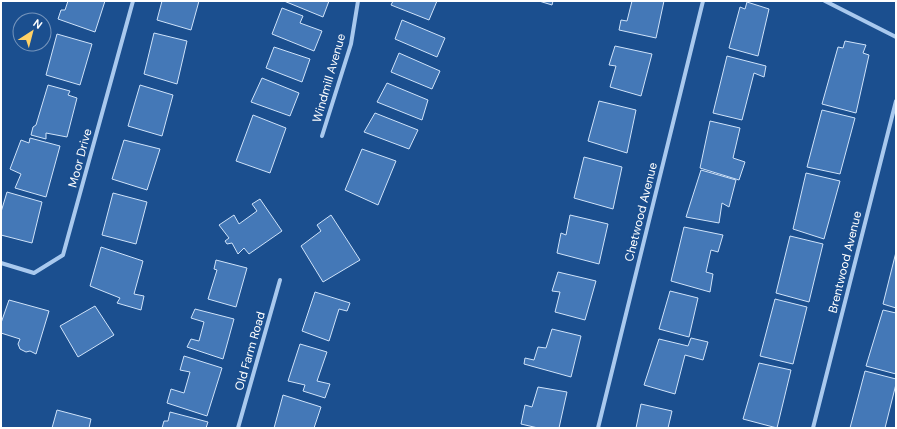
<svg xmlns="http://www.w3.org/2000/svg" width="897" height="429" font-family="'DM Sans',sans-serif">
	<rect width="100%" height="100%" fill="#1b4f8f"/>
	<path fill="#4478b7" stroke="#cfe3fa" d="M68,1H105L95,32L58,19L61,10H65Z
		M162,1H199L191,30L157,20Z
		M284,1H329L323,17Z
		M393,1H437L429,20L391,5Z
		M539,1H553L552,5Z
		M632,1H664L656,38L619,30L621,20L627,21Z
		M747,2L769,9L758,56L729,48L740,7L745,9Z
		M282,8L303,16L300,23L322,31L314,51L272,34Z
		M402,20L445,38L437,57L395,39Z
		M154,33L187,41L177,84L144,74Z
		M57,34L92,44L80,85L46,75Z
		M845,41L866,45L863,53L869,55L856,113L822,104L838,47L843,48Z
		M615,46L652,54L641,96L610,87L616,66L609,65Z
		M274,47L310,59L302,82L266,68Z
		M399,53L440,71L432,89L391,72Z
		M727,56L766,66L764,77L754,73L742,120L713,113Z
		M262,78L299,93L290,116L251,102Z
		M387,83L428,100L422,120L377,102Z
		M48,85L70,91L68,95L77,98L67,137L46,133V139L31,135L33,127L36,125Z
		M140,85L173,95L162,136L128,126Z
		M599,101L636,110L627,153L588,141Z
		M822,110L855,118L840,174L807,167Z
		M375,113L418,130L409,149L364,132Z
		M253,115L286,128L270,173L236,161Z
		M710,121L740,128L733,158L745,162L739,180L700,168Z
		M30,138L60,146L46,197L15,188L21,174L10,169L21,140L29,143Z
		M124,140L160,149L147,190L112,179Z
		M362,149L396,161L378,205L345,190Z
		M584,157L622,167L613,209L574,198Z
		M701,170L736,180L729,207L722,203L719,223L686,217Z
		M806,173L840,181L824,239L793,229Z
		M7,192L42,202L32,243L1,235V212Z
		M113,193L147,202L136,244L102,235Z
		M260,199L282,231L249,254L244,248L238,254L232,243L227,244L225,241L229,238L219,225L234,215L239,224L257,211L252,204Z
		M331,215L360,260L323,282L301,246L321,231L317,225Z
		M570,215L608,224L599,264L557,253L561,233L566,235Z
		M684,227L723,235L718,252L711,250L706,272L713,274L710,292L671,281Z
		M790,236L823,244L809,302L776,293Z
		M101,247L143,261L134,294L144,296L141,310L117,303L120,298L90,286Z
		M896,252V308L883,304Z
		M216,260L247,268L236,307L208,299L217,270L214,269Z
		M558,272L596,281L585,320L555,312L560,292L552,291Z
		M670,291L698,298L689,337L659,329Z
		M315,292L350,303L347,311L339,309L329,341L302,331Z
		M775,299L807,307L793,364L760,356Z
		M9,300L49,311L36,354L30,351L26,352L20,349L18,344L20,339L1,333V323Z
		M95,306L114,335L78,357L60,326Z
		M195,309L234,319L223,359L187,347L191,339L199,341L204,322L191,318Z
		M883,310L896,313V374L866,366Z
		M552,329L581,336L571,377L524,364L525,358L534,360L538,347L546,348Z
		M691,338L708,342L703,360L685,355L675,394L644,385L659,339L688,346Z
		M300,344L327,352L317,381L330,384L325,398L303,391L305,385L288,381Z
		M184,356L222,368L207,416L167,403L171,389L184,393L190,372L180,370Z
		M759,363L791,370L777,428L743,419Z
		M865,371L896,379V384L885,428H850Z
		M538,387L567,392L559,428H538L521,424L525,405L532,407Z
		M283,395L321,407L314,428H274Z
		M641,404L672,411L668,428H636Z
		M57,410L91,419L89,428H52Z
		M170,412L208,422L206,428H162L164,421H168Z"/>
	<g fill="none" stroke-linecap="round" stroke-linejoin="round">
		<path stroke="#a9c9ee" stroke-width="4" d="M825,1L896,37
			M322,136L351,44L358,1
			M1,263L34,273L63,255L133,1
			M238,428L280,280
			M598,428L703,1
			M813,428L896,101"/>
	</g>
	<g text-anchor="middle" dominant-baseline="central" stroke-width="4" stroke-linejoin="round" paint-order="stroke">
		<g font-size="12" fill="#fff" stroke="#1b4f8f">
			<text transform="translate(329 78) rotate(-74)">Windmill Avenue</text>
			<text transform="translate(80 158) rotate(-75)">Moor Drive</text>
			<text transform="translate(641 212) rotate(-76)">Chetwood Avenue</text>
			<text transform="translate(845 262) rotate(-76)">Brentwood Avenue</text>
			<text transform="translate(250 351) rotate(-74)">Old Farm Road</text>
		</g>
	</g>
	<rect width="897" height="429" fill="none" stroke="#ffffff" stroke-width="4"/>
	<g transform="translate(32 32) rotate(36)"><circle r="19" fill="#1b4f8f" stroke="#7695bc"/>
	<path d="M0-3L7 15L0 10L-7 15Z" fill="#ffd166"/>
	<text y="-6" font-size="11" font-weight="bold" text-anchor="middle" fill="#ffffff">N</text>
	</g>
</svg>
